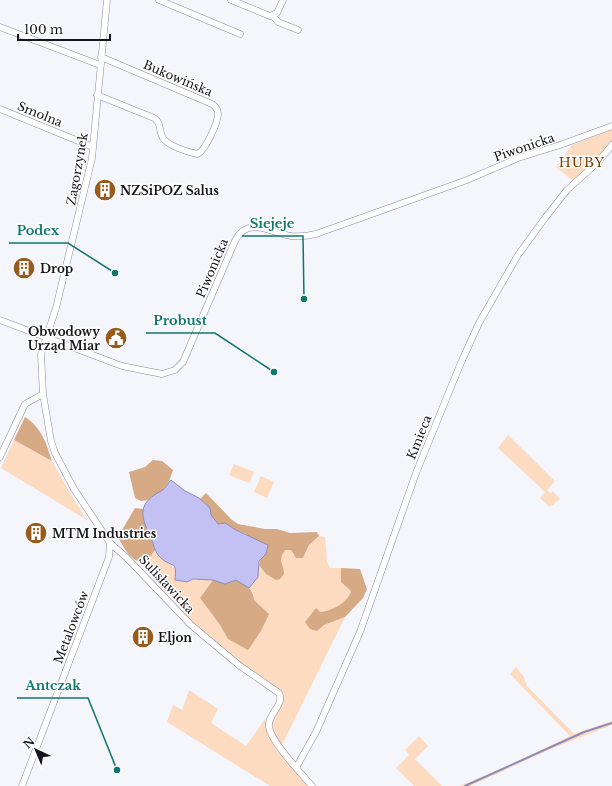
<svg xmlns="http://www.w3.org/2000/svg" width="612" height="786" font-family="'Libre Baskerville',serif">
	<rect width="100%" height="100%" fill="#f5f5fc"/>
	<path fill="#fcdbc0" d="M612,129V142L595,162L573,181L556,167L572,145Z
		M508,435L555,481L547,490L550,493L553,491L560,499L550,507L540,498L545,492L498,448Z
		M14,440L52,461L70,493L87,520L1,468Z
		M234,464L254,472L249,483L229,475Z
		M261,476L274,482L267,498L254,492Z
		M319,536L325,537L327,561L330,568H341V582L351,591C348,603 331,611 320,612L316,609L317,630L324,625L345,617L282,745L274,735L271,723C275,714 287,702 282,693L234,659L187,618L184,613L183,602L168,595L153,578L154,568L145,564L155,550L160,557L172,564L177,573L190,580H213L200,598L220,625L228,639L269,615L254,600V594L249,588C255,581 260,574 259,565L266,574H284C284,562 277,562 285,550H291L293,555H305L309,545Z
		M516,667L524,677L527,686L574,734L612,721V725L553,748L470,786H459L508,766L570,736L510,674Z
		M189,690L218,709L211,723L246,746L265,719L266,724L308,786H270L167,722L173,705L182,710Z
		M419,736L428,746L415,759L442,786H414L396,768L409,755L405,750Z"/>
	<path fill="#d6aa84" d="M25,417C42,428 46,443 52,461L14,440Z
		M153,460L162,461L173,470L169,481L162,491L148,500L141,501L135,498L129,472L145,467Z
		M206,493L232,520L238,524L265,529H277L290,533L317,532L319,536L309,545L303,558H296L291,550H285C277,562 284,562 284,574L280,579L276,580L266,574L259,565L261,558L264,556L246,534L236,530L225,523L218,524L211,515L210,508L200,499Z
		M135,508L143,509V517L155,550L145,564C131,561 124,549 118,537Z
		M341,568L360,569L367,589L363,598L345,617L324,625L317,631L310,629L305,622L316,608L320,612C331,611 348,603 351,591L341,582Z
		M213,580L226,584L236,580C245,584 254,590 254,600L269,614L261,631L248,650L228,639L220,625L200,598Z"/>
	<path fill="#c3c0f4" stroke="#8e8cb4" d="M171,480L185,491L199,498L210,508L211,515L218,524L225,523L236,530L268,545L266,554L259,561L258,577L249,588L236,580L225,584L213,580L193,579L187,582L175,580C177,559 173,569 161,558C154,552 154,544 150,536C140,515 138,503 161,491C166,489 167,483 171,480Z"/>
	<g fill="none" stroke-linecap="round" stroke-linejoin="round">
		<path stroke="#8e8cb4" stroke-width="2" d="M465,786L584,732L612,723"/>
		<g stroke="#8b8aa7" stroke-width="7">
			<path id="minor" d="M107,0L92,158L56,308L41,354L43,394L51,441L55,453L74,489L110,543L126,557L191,625L240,666L279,693C285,705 267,714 269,727C271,742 301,773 312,786
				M159,0L240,34
				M231,0L270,16L277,13L283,0
				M273,16L278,22L298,30
				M0,27L100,65
				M97,95L154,118C162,123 158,130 163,138C168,146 188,152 197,154C205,152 218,122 218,114C218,109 215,106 212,104L101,57
				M0,109L93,147
				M0,320L122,366L162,374L175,370L183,362L235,241C248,215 271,233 291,236C300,237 308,236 316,234L467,180L518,158L560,145L612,126
				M0,457L25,404L43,394
				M297,766L316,732L360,632L416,473L460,365L479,323L518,255L545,218L567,190L598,162L612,145
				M22,786L109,557L110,543"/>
		</g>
		<use href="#minor" stroke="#fff" stroke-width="6"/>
	</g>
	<defs>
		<g id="building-disc" transform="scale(1.15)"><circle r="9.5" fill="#975b1d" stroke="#fff"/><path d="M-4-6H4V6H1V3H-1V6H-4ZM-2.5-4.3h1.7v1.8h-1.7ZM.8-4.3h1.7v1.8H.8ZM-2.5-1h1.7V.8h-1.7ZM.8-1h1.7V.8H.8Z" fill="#fff"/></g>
		<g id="civic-disc" transform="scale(1.15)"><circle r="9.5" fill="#975b1d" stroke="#fff"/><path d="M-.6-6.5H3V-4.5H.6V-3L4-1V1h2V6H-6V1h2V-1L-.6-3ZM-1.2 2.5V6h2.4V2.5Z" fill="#fff"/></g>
	</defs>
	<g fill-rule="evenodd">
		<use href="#building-disc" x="105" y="190"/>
		<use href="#building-disc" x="24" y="268"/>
		<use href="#civic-disc" x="116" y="338"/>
		<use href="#building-disc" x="36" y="533"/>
		<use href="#building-disc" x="143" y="637"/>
	</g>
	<g text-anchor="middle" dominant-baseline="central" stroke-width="3" stroke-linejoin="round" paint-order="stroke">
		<g font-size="12" fill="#14131e" stroke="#fff">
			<text transform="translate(178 78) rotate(23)">Bukowińska</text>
			<text transform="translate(40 114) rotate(22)">Smolna</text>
			<text transform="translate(524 147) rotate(-19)">Piwonicka</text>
			<text transform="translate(77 169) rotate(-80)">Zagorzynek</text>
			<text transform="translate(212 268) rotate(-67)">Piwonicka</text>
			<text transform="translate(419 437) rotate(-68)">Kmieca</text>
			<text transform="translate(167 584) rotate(47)">Sulisławicka</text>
			<text transform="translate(71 627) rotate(-69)">Metalowców</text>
		</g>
		<g font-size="12" font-weight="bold" fill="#14131e" stroke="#fff" text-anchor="start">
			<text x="120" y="190">NZSiPOZ Salus</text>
			<text x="40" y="268">Drop</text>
			<text x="100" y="331" text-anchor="end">Obwodowy<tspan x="100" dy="14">Urząd Miar</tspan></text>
			<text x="52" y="533">MTM Industries</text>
			<text x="158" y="637">Eljon</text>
		</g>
		<g font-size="13" letter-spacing="1" fill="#744000" stroke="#fff">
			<text x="582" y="162">HUBY</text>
		</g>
	</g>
	<path fill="none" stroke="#0f766e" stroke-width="1.5" d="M304 299L303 236H242M115 273L68 243H9M274 372L215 333H146M117 770L88 698H17"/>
	<g fill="#0f766e" stroke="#fff" stroke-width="1.5">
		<circle cx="304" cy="299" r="4"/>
		<circle cx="115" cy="273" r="4"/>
		<circle cx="274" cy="372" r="4"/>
		<circle cx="117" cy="770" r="4"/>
	</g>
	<g font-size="13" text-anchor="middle" font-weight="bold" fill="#0f766e" stroke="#fff" stroke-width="3" stroke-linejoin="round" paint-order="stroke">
		<text x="272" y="228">Siejeje</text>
		<text x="38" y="235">Podex</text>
		<text x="180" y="325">Probust</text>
		<text x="53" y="690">Antczak</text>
	</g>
	<g transform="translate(36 750) rotate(316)" stroke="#ffffff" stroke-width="3" paint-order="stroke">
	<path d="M0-3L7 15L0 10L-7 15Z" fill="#14131e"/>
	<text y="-6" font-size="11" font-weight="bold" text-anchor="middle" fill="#14131e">N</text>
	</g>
	<path d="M18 34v6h92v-6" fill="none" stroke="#14131e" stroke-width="2"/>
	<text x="24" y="34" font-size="12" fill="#14131e" stroke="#ffffff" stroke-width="3" paint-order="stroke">100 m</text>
</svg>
